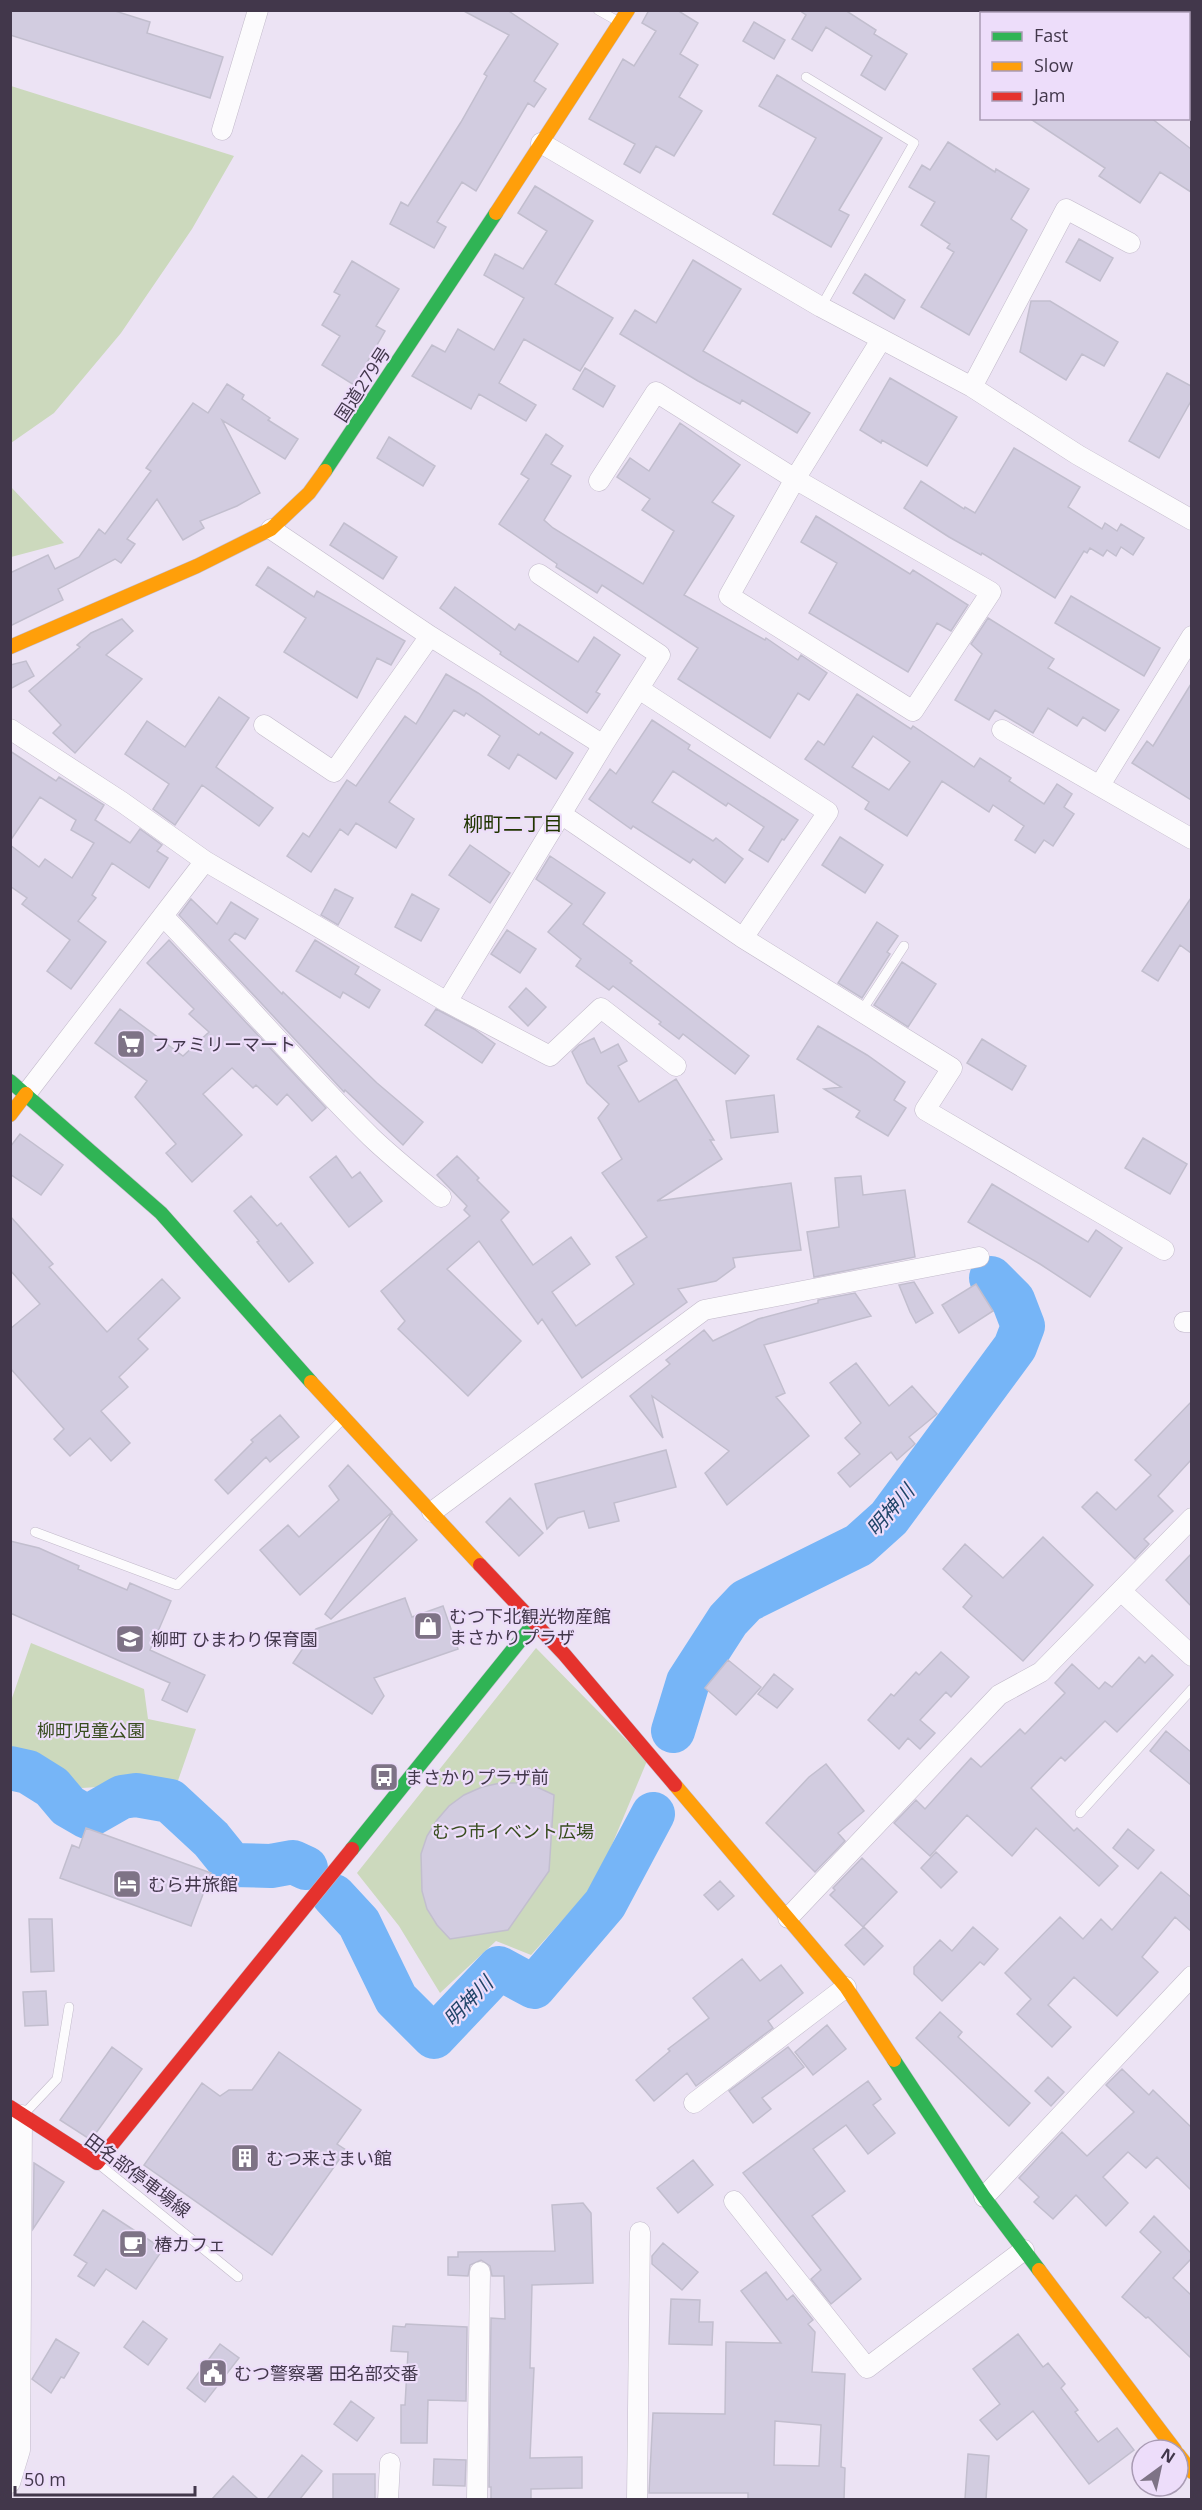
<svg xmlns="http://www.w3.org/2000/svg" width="1202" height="2510" font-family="'Open Sans','Noto Sans JP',sans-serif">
	<rect width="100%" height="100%" fill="#ece3f4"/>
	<path fill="#ccd9bd" d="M11,86L234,156L192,229L121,333L54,413L11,443Z
		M11,487L64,543L11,557Z
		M31,1643L144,1689L148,1719L196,1729L173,1795L128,1785L82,1788L11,1759V1701Z
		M536,1648L647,1761L596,1883L531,1955L496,1941L440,1993L399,1926L357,1873Z"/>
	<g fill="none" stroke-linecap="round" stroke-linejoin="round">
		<path stroke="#76b5f7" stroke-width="44" d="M673,1731L688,1682L728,1620L746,1601L859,1545L889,1518L1015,1347L1023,1326L1013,1300L991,1278
			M10,1768L28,1772L52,1787L68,1806L87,1817L122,1797L136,1795L170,1801L211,1839L232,1865L271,1866L293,1862L306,1868
			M334,1896L359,1923L396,1999L434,2037L499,1968L534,1987L605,1904L653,1814"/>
	</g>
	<path fill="#d2cce0" stroke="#c2bece" stroke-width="1.5" fill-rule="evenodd" d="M10,10H112L150,22L147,33L223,57L210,98L10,35Z
		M462,10H507L558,44L534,81L546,89L534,107L528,103L476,191L462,182L437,222L446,227L434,248L390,224L401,202L408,206L461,122L487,76L484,74L509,35Z
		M649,10H677L698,23L680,54L698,65L679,97L702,111L674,156L656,146L640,173L624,164L635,144L589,119L623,59L634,66L656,31L642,23Z
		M799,10H845L876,30L874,34L907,54L885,90L861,75L872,56L826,27L812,51L792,39L806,15Z
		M754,22L785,40L774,59L743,41Z
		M777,75L882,138L839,210L849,215L831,247L773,214L816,138L759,106Z
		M1029,118H1151L1191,149V192L1160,172L1140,203L1099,176L1105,168Z
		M948,142L995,172L996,169L1029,189L1011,219L1027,230L969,335L921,307L954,252L947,248L950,244L921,225L935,202L909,187L922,165L930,170Z
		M535,186L593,221L555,284L613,318L580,371L524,339L499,383L536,405L526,421L479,394L471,409L412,376L432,345L445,352L458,329L494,350L524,298L484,275L495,254L523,269L547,231L518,213Z
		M1079,239L1113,258L1100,281L1066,262Z
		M693,260L741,289L703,351L810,413L797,433L742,400L740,404L698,381L620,334L635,310L656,323Z
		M352,261L399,289L376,326L385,331L354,385L322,365L340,336L322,325L340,295L334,292Z
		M865,274L905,300L894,319L853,293Z
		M1031,301H1050L1118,342L1104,366L1082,354L1066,380L1020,352Z
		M585,368L615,386L603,407L573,389Z
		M1167,373L1191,386V401L1159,458L1129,441Z
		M890,378L957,417L927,466L882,440L881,443L860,430Z
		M227,384L244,395L242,399L270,418L268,420L298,439L285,459L222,420L260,493L237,506L200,521L204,528L183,540L157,499L127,539L135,544L121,563L115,559L58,589L63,600L10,626V573L48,555L55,569L79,557L99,529L105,534L151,471L146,468L193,403L208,413Z
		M680,423L740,465L712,502L734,516L684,595L765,640L766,638L798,660L801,655L827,673L809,700L798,693L770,738L678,679L698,648L602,585L597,593L556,567L557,564L499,524L529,479L521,474L546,434L563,446L551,464L571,476L544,520L553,528L643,584L674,531L642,510L650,499L617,477L630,458L649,471Z
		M389,437L435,466L423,486L377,458Z
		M1014,448L1080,487L1068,507L1102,529L1105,523L1117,531L1121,524L1144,538L1133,555L1121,547L1116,556L1107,550L1103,556L1090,548L1087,553L1084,551L1055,598L982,553L981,555L949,537L904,508L921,481L964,509L965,507L975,513Z
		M816,516L910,574L913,570L968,605L951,631L937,623L908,672L809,613L837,563L801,542Z
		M344,523L397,557L383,579L330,545Z
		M268,567L314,597L317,591L405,641L391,665L377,658L357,698L284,652L306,618L256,585Z
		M455,587L515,630L519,624L578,662L594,637L620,655L596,692L600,694L587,713L500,654L501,652L440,608Z
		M1071,596L1160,648L1144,676L1055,623Z
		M988,618L1054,659L1048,668L1119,710L1105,731L1083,717L1077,726L1048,708L1033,733L995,710L989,720L955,700L982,654L971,644Z
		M122,619L133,631L106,655L142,679L75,753L53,733L61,725L29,691L80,647L77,645L91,633Z
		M26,661L34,676L10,689V665Z
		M446,674L478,693L539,735L541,732L573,753L556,779L518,754L509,769L488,755L500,736L466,713L464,716L454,710L389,802L414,819L396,848L356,823L348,835L340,829L311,872L287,856L303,833L309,837L347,780L356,786L405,716L416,724Z
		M1191,684V800L1132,763L1147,741L1153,746Z
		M857,694L911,729L913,726L974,767L980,758L1011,778L1009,781L1044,804L1057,784L1072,794L1064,807L1074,814L1053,846L1044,840L1035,853L1015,840L1024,826L993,805L989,812L942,781L907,836L865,809L869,802L805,759L818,741L824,745ZM873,736L910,762L889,790L852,767Z
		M219,697L249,718L216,767L273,808L259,826L202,785L175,825L153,809L169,784L125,754L147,721L185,747Z
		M652,720L690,745L688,749L798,820L784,840L782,839L768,862L749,850L764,827L728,803L726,806L673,771L652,802L713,841L716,838L743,859L725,883L693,859L690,863L633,826L631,829L589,799L610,769L616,774Z
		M10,751L56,781L59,777L104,805L95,820L130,843L140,829L162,845L157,851L168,858L149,888L112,863L92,895L96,898L78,921L106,942L71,989L47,971L70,940L22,904L27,898L10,886V845L39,867L45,859L72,878L94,843L71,830L76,820L40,797L10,841Z
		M840,837L883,865L865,893L822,865Z
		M470,845L510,873L490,903L449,875Z
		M550,856L605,893L583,924L632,961L630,963L749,1056L735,1074L683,1034L679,1039L659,1024L661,1022L613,986L609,990L576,966L581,959L548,932L572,904L536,879Z
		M335,889L353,898L338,925L321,915Z
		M412,894L439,909L421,941L395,927Z
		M1191,898V953L1180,945L1158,981L1142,971Z
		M191,899L217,924L231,902L258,919L245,939L235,933L229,940L282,994L283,992L377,1083L423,1122L403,1145L345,1090L344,1092L179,915Z
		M877,922L898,936L887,952L890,954L862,998L838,983Z
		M507,930L536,949L520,973L491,954Z
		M169,940L326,1108L312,1121L287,1094L277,1105L256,1085L253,1088L232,1068L203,1094L242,1135L192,1182L166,1153L176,1144L135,1097L147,1081L95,1043L120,1009L183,1056L209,1032L189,1014L194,1009L147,963Z
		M315,940L359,967L355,974L380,990L369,1008L343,992L340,998L296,971Z
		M902,962L936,984L908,1027L874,1005Z
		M526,988L546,1007L528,1026L509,1007Z
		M436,1009L474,1029L495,1044L482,1063L425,1025Z
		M818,1026L867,1055L905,1082L894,1100L906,1108L888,1136L856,1117L860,1111L824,1089L841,1087L797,1059Z
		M594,1038L601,1053L618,1044L627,1061L618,1066L639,1102L676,1079L714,1140H710L722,1159L657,1201L791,1183L801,1250L733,1258L735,1267L716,1281L678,1289L687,1302L582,1378L542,1319L538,1324L479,1241L447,1269L521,1341L468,1396L398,1329L405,1321L381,1291L470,1216L464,1210L467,1206L437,1175L457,1156L479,1178L477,1180L509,1212L501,1220L533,1265L571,1237L590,1264L552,1292L576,1326L634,1284L616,1257L647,1237L602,1173L622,1159L598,1118L609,1104L587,1083L572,1052L579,1045Z
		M982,1039L1026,1066L1012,1090L967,1063Z
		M774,1095L778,1132L731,1138L726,1101Z
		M20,1134L63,1165L41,1195L10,1174V1147Z
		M1143,1138L1187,1164L1170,1194L1125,1168Z
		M336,1156L352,1178L360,1172L382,1201L349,1227L310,1177Z
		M861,1176L863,1195L905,1190L915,1257L814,1277L807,1232L839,1227L835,1178Z
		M992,1184L1088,1242L1096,1230L1122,1248L1090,1297L1040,1264L968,1222Z
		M251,1196L277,1226L281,1223L313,1263L289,1282L257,1242L259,1241L234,1211Z
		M10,1216L53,1264L49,1267L107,1332L162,1279L180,1298L138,1339L148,1349L119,1377L128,1387L101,1411L130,1443L111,1461L90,1438L70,1456L54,1439L64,1429L10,1368V1329L40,1304L10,1270Z
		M914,1282L933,1313L916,1323L910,1312L899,1285Z
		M976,1284L993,1311L959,1333L942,1305Z
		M855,1293L871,1316L764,1345L785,1393L776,1397L809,1436L727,1505L705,1473L729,1451L652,1396L663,1438L630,1396L670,1364L666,1360L704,1330L713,1341L758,1319L818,1303V1300Z
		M856,1363L889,1406L912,1386L937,1414L909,1437L915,1444L897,1460L891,1452L850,1487L838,1473L860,1454L845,1438L861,1423L830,1383Z
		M1191,1402V1460L1158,1496L1173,1511L1144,1539L1149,1544L1135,1559L1082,1507L1097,1492L1116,1510L1151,1475L1135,1460Z
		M280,1415L299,1437L270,1462L266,1457L228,1494L215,1480L253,1442L251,1440Z
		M666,1450L676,1487L614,1503L619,1521L589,1528L584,1511L558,1518L547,1529L535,1484Z
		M348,1465L392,1512L300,1595L260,1550L288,1525L299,1537L339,1500L329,1486Z
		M510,1498L543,1533L519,1556L486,1522Z
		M392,1513L417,1540L331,1619L325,1614Z
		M1043,1537L1093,1585L1023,1661L963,1607L972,1596L943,1569L965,1544L1003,1578Z
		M10,1541L39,1548L79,1566L78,1569L127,1590L130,1583L171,1601L150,1650L205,1675L187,1712L162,1700L170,1683L10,1613Z
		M1191,1554V1606L1166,1580Z
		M405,1598L412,1617L443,1606L458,1649L374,1678L384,1696L372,1714L293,1663L316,1629Z
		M941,1652L969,1677L951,1697L946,1692L920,1720L935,1733L920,1749L908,1738L899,1749L868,1720L891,1694L894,1696L916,1672L919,1675Z
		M1152,1655L1173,1675L1117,1732L1105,1721L1065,1761L1061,1757L1031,1788L1074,1831L1077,1828L1118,1866L1099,1886L1036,1828L1012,1856L967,1815L930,1856L894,1823L916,1800L925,1809L971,1758L981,1767L1020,1729L1025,1734L1065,1693L1055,1683L1072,1664L1099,1689L1105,1682L1112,1687L1139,1657L1145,1663Z
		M728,1660L761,1687L736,1715L705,1688Z
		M774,1674L793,1689L777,1708L758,1694Z
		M1166,1731L1191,1752V1785L1150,1751Z
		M826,1764L864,1811L838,1833L845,1841L815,1872L766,1823L809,1777Z
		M500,1783H519L537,1787L554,1795L549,1871L508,1930L450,1939L437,1925L427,1909L422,1891L421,1854L427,1836L437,1820L449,1806L464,1795L482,1787Z
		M86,1828L211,1873L191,1926L60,1878L72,1845L79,1848Z
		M1128,1829L1154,1850L1138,1869L1113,1848Z
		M936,1852L957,1872L941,1888L921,1868Z
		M862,1858L897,1892L863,1927L830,1895L835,1890L833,1888Z
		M1161,1872L1191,1897V1931L1175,1917L1142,1957L1158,1972L1117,2016L1074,1977L1048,2005L1071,2027L1052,2047L1017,2014L1031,1999L1005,1973L1060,1917L1083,1939L1101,1919L1112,1930Z
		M720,1881L734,1896L718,1910L704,1895Z
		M29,1919H52L54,1971L31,1972Z
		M864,1927L883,1946L864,1965L845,1945Z
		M973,1927L998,1949L984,1965L980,1962L942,2001L914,1974V1967L940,1940L952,1951Z
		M742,1959L760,1981L781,1965L803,1993L768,2021L773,2028L696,2086L687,2073L654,2101L636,2080L670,2051L668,2049L709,2018L693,1998Z
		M46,1991L48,2025L25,2026L23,1992Z
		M940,2012L962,2032L958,2037L1030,2103L1009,2126L916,2038Z
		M827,2025L846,2049L813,2075L795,2052Z
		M112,2047L142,2069L91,2140L60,2120Z
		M788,2047L804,2067L762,2098L771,2109L753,2123L729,2091Z
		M279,2052L361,2110L337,2144L346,2150L272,2255L144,2165L202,2083L220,2096L229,2090H252Z
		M1122,2069L1149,2095L1153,2090L1191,2127V2190L1157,2157L1146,2168L1128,2152L1103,2177L1128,2203L1106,2226L1076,2195L1053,2219L1034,2202L1039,2197L1019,2178L1062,2132L1087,2156L1134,2112L1106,2085Z
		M1048,2077L1064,2092L1051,2106L1035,2091Z
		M868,2081L881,2099L873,2105L895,2133L868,2154L846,2125L813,2149L845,2191L812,2216L861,2279L831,2304L811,2279L821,2270L743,2173Z
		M693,2160L713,2185L678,2213L657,2188Z
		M34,2163L64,2182L33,2229Z
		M583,2203L591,2213L593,2283L532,2285L530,2368H534L530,2458L582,2457V2488L531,2489V2499H491V2487H489L491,2318L505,2319L504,2276H492L490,2266L481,2260L470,2265L468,2276L448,2275V2257H458V2252L555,2251L552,2205Z
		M103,2210L163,2249L136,2289L106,2269L94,2286L78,2276L87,2263L74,2255Z
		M1154,2216L1191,2253V2259L1173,2278L1191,2295V2358L1148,2317L1146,2318L1122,2297L1161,2252L1140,2232Z
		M663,2243L698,2272L682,2290L652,2264V2256Z
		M766,2272L787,2300L793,2295L813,2320L808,2324L815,2332L812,2372L845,2374L841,2467L845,2468L844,2499H748V2493H649L653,2413L725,2414L726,2342L781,2343L741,2291ZM775,2421L821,2425L819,2466L774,2465Z
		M671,2299L700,2300L699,2322H713L712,2345L669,2344Z
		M143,2321L167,2339L148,2365L124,2347Z
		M406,2324L467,2327L466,2401L428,2400L427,2443H401V2405H405L408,2352L391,2351L393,2326L405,2327Z
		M1018,2334L1043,2367L1048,2363L1065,2384L1061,2388L1078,2410L1075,2412L1098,2442L1117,2428L1134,2450L1089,2484L1033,2411L997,2440L980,2420L1000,2404L973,2369Z
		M56,2339L79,2353L64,2378L61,2377L51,2393L32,2379Z
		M220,2344L239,2358L205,2402L187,2388Z
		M351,2401L374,2418L357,2441L334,2424Z
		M968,2454L989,2456L986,2499H965Z
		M302,2455L322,2471L300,2499H267Z
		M434,2459L466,2460L465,2486L433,2485Z
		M333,2474H375V2499H333Z
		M233,2476L258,2499H212Z"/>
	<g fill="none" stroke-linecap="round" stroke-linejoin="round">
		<g stroke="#c2baca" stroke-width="10">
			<path id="lane" d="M598,10L614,19
				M806,77L914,143L821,307
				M861,1012L904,946
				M35,1532L177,1585L342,1420
				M1080,1813L1192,1689
				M24,2114L57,2079L69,2007
				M100,2165L238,2277"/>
		</g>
		<g stroke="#c2baca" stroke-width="21">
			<path id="street" d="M1188,36L1192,31
				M222,130L258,10
				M541,143L821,307L972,387L1078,455L1192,520
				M972,387L1066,209L1130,243
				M599,481L656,392L795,479L991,592L913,711L729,596L795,479L881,340
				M271,529L430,636L603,745L660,655L539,574
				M639,689L828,812L743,938
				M264,725L334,772L430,636
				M10,729L122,802L205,861L447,1002L550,1056L601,1008L676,1066
				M1002,730L1192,839
				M1100,785L1192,636
				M561,814L743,938L952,1068L925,1110L1164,1250
				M163,916C233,988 299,1066 371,1137C393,1158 417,1177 441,1197
				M447,1002L603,745
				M26,1094L205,861
				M1184,1322H1192
				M432,1512L704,1310L979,1257
				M1121,1591L1192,1656
				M788,1918L999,1695L1041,1672L1192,1518
				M694,2103L846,1987
				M984,2197L1192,1976
				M734,2201L867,2368L1024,2250
				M10,2483L20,2450L22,2115
				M388,2500L390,2463
				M477,2500L480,2272
				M637,2500L640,2232"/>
		</g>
		<g stroke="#c2baca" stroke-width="15">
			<path id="fast" d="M325,471L496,213
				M10,1081L161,1213L311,1382
				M352,1849L536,1621
				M894,2060L984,2197L1039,2270"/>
		</g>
		<g stroke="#c2baca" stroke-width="15">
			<path id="slow" d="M496,213L628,10
				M10,647L197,566L271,529L309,493L325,471
				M10,1115L26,1094
				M311,1382L480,1565
				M675,1785L846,1987L894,2060
				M1039,2270L1175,2450
				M1178,2454L1192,2472"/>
		</g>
		<g stroke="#c2baca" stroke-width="15">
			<path id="jam" d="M480,1565L564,1654L675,1785
				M10,2107L97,2163L352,1849"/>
		</g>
		<use href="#lane" stroke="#fcfbfd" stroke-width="9"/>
		<use href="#street" stroke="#fcfbfd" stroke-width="20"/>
		<use href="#fast" stroke="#30b455" stroke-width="14"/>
		<use href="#slow" stroke="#ff9f0a" stroke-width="14"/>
		<use href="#jam" stroke="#e5322d" stroke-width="14"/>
	</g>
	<defs>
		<g id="supermarket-square" transform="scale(1.5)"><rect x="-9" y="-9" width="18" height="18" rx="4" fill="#7e7386" stroke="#edddfa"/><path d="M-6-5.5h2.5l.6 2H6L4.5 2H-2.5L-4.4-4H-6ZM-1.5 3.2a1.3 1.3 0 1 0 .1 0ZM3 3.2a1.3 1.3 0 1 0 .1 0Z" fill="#fff"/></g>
		<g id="shop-square" transform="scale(1.5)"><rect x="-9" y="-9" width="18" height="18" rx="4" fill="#7e7386" stroke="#edddfa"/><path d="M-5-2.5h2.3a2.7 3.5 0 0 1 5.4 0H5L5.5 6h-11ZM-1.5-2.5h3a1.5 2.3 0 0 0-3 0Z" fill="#fff"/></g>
		<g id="school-square" transform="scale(1.5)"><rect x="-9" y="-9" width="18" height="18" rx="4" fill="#7e7386" stroke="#edddfa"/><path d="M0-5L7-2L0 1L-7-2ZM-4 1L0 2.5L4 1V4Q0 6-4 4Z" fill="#fff"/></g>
		<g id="bus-square" transform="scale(1.5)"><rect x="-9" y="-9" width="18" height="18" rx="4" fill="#7e7386" stroke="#edddfa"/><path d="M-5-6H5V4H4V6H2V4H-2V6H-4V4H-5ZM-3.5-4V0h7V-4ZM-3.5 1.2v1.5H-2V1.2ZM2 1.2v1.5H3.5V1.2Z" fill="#fff"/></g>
		<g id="hotel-square" transform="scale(1.5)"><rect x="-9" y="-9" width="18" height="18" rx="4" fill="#7e7386" stroke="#edddfa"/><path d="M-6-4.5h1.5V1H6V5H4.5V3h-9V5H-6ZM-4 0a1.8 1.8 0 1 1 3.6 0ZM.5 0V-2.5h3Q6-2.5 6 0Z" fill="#fff"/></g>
		<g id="building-square" transform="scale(1.5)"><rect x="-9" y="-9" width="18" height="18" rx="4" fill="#7e7386" stroke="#edddfa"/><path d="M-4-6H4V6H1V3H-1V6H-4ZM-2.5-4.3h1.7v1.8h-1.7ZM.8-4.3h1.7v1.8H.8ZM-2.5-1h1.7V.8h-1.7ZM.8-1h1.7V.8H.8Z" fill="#fff"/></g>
		<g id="cafe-square" transform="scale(1.5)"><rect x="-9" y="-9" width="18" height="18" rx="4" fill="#7e7386" stroke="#edddfa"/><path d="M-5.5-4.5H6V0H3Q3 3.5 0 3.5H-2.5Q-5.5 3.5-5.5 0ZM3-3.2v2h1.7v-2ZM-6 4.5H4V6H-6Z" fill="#fff"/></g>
		<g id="civic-square" transform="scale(1.5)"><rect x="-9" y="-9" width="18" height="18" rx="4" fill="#7e7386" stroke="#edddfa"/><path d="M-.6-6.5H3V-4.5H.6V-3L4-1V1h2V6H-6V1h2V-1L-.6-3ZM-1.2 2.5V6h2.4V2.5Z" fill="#fff"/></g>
	</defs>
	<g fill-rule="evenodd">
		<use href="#supermarket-square" x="131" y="1044"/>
		<use href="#shop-square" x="428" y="1626"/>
		<use href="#school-square" x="130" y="1639"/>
		<use href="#bus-square" x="384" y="1777"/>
		<use href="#hotel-square" x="127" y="1884"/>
		<use href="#building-square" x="245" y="2158"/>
		<use href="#cafe-square" x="133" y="2244"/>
		<use href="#civic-square" x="213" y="2373"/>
	</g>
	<g text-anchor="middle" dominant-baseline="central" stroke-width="4.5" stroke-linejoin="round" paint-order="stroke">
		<g font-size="18" fill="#42374b" stroke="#edddfa">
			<text transform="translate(362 384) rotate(-57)">国道279号</text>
			<text transform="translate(138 2175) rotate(37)">田名部停車場線</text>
		</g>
		<g font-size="18" fill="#42374b" stroke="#edddfa" text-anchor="start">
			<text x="152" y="1044">ファミリーマート</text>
			<text x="449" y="1616">むつ下北観光物産館<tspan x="449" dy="21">まさかりプラザ</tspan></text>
			<text x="151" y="1639">柳町 ひまわり保育園</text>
			<text x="405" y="1777">まさかりプラザ前</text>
			<text x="148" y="1884">むら井旅館</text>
			<text x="266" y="2158">むつ来さまい館</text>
			<text x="154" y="2244">椿カフェ</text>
			<text x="234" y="2373">むつ警察署 田名部交番</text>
		</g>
		<g font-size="18" fill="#384d1f" stroke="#edddfa">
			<text x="91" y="1730">柳町児童公園</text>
			<text x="513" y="1831">むつ市イベント広場</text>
		</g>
		<g font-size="20" fill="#203500" stroke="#edddfa">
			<text x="513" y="823">柳町二丁目</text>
		</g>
		<g font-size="20" font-style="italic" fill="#204468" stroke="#edddfa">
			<text transform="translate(890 1510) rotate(-49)">明神川</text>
			<text transform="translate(468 2001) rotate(-46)">明神川</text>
		</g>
	</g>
	<rect width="1202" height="2510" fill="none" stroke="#42374b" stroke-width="24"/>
	<rect x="980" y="12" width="210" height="108" fill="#edddfa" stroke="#a99bb4" stroke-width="1.5"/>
	<rect x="992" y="32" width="30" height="9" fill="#30b455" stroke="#a99bb4" stroke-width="1.5"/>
	<text x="1034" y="42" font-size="18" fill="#42374b">Fast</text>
	<rect x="992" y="62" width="30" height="9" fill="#ff9f0a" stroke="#a99bb4" stroke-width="1.5"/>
	<text x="1034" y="72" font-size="18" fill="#42374b">Slow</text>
	<rect x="992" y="92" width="30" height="9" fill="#e5322d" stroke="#a99bb4" stroke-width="1.5"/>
	<text x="1034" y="102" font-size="18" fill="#42374b">Jam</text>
	<g transform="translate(1160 2468) rotate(33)"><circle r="28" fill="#edddfa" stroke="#a99bb4" stroke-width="1.5"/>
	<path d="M0-4.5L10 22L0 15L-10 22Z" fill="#7e7386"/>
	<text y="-9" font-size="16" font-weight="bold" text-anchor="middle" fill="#42374b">N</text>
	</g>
	<path d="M15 2486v9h180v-9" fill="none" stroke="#42374b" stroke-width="3"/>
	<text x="24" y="2486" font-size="18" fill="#42374b" stroke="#edddfa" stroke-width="4.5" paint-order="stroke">50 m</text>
</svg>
